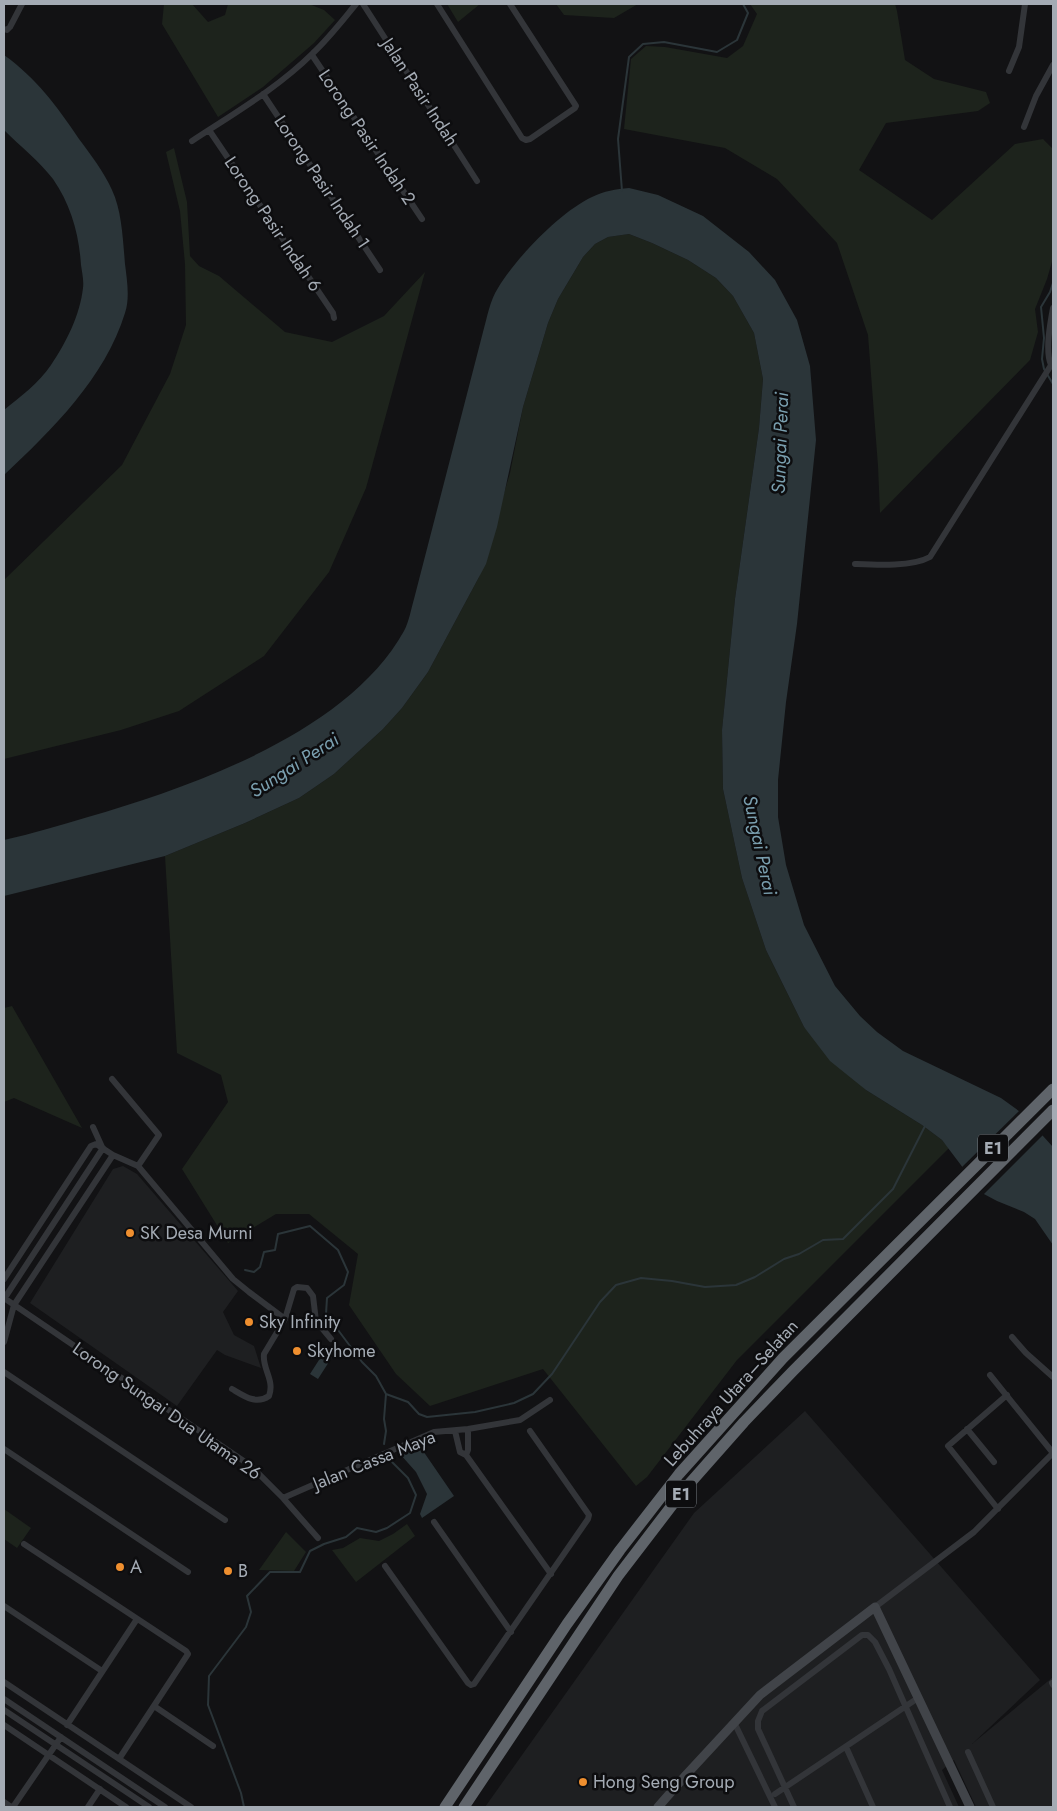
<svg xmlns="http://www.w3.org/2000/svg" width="1057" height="1811" font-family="Jost,sans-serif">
	<rect width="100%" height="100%" fill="#121214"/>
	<path fill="#1e1f21" d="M123,1166L137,1174L238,1291L223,1312L234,1335L254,1346L261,1368L225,1355L217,1350L177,1406L30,1303L113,1169Z
		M805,1411L1040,1680L972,1744L1053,1677V1807H976L954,1760L942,1770L959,1807H485L694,1513Z"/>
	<path fill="#1d231c" d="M164,4H192L208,22L225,15L228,4H309L324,10L335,20L314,43L263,87L218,117L162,24Z
		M447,4H480L458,22Z
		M556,4H638L614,18L564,15Z
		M750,4H895L897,11L905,60L934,79L986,92L990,103L978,111L886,123L859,170L932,220L1015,144L1043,139L1053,149V258L1047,279L1035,309L1038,332L1030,360L880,513L878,466L868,335L837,243L777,179L725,148L624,129L631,59L646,46L665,47L727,58L743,46L757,14Z
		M174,148L187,202L190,256L199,266L219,276L285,332L332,342L384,316L425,272L366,488L329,572L264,656L179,711L121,730L4,759V580L122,465L170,374L186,325L185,264L180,211L166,152Z
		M629,234L652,243L688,260L716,278L733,296L754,333L763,379L759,428L735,599L722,730L723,789L742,878L766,950L804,1027L866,1090L922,1125L942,1140L949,1148L737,1360L647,1477L636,1486L543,1369L430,1406L396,1374L349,1305L358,1254L309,1214H276L228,1243L182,1169L228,1102L221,1075L177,1053L165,856L245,823L299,798L334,774L383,729L402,708L428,672L479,577L510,473L523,407L548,323L558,299L583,257L595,244L608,237Z
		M12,1006L82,1128L14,1098L4,1102V1008Z
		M4,1509L31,1528L17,1548L4,1539Z
		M407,1524L415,1536L356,1582L332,1550L343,1548L360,1538L379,1541L393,1534Z
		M286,1532L306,1552L294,1571L259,1570Z"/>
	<path fill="#2b3539" d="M4,55C36,78 57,106 79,139C91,155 104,172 112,190C122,211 123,241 125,264C127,280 130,298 125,313C105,378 52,430 4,475V410C20,397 39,383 51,365C66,343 80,315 83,288C84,281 82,272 81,265C79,234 71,205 53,179C39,161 20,146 4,130Z
		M629,188L658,195L703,216L749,252L775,280L797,320L810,366L816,440L797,624L786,702L778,780V817L786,865L804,925L835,986L860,1016L877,1032L903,1051L1001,1098L1023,1114L1053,1147V1245L1035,1219L1024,1212L997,1201L982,1193L942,1140L922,1125L866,1090L830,1061L804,1027L766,950L742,878L723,789L722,730L735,599L759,428L763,379L754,333L733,296L716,278L688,260L652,243L629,234L608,237L595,244L583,257L558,299L548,323L523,407L497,527L486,564L428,672L402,708L383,729L334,774L299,798L245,823L165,856L4,896V840C32,834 60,825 88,817C192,787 348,732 404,631C409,622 411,609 414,599L483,332C487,318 490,300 498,288C516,258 560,212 592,197C604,191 616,189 629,188Z
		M326,1349L334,1354L318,1379L310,1374Z
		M419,1445L454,1496L422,1518L420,1514L427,1494L416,1472L400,1454Z"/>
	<path fill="#121214" d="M1021,1109L1045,1133L982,1196L968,1184L960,1169Z"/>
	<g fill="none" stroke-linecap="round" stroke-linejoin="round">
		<path stroke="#2b3539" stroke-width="2" d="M1053,133V143
			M622,191L618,139L629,57L643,44L664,42L717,52L737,40L748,13L743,4
			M1053,283L1050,292L1041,307L1044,338L1042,359L1044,369L1053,384
			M245,1270L254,1272L260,1267L264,1252L275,1250L278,1234L310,1226L338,1250L348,1272L344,1285L327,1298L326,1314L362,1362L376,1376L386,1394L408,1402L419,1414L427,1417L475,1412L514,1403L533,1394L552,1374L600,1302L616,1285L641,1278L672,1281L705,1287L736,1285L755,1277L784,1259L799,1254L823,1240L843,1239L893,1189L925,1126
			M384,1444L386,1431L384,1419L386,1394
			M244,1807L241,1793L208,1705L209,1676L246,1627L251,1612L247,1596L270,1572H300L310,1551L324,1544L346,1537L357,1528L376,1532L387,1528L410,1513L416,1495L408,1478L391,1461"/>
		<path stroke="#333539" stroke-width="6" d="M363,4L477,181
			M437,4L522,138L526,140L530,139L575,108L576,106L510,4
			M4,29L7,30L10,27L22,4
			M312,55L422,219
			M1009,71L1019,47L1025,4
			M263,94L380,270
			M1024,127L1036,96L1053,65
			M209,130L333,313L334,318
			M192,141C233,114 278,88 313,53C329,38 342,21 356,4
			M1051,365C1045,351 1050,324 1053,308
			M855,564C876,565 912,567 930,557L1053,362
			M112,1079L159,1135L138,1166
			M93,1127L102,1147
			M4,1279L91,1146L96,1144L113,1155L138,1166L233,1279L249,1292L285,1319
			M4,1298L251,1466L283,1498L318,1538
			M4,1299L103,1148
			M1012,1337L1026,1353L1053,1377
			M4,1342L14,1305L113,1155
			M4,1372L225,1520
			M990,1375L1053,1453
			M232,1389C244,1396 256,1405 269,1396C275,1380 262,1369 264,1354L285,1319L294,1289L297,1287L307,1288L313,1296L316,1321L331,1339
			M967,1429L994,1462
			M455,1431L460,1452L466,1455L551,1574
			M4,1449L188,1572
			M466,1455L468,1450V1429
			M283,1498L434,1432L468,1429L520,1420L550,1400
			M998,1509L948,1446L1007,1395
			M434,1522L511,1632
			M24,1544L186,1651L188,1654L119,1759
			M385,1566L468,1683L471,1685L474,1684L588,1519L589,1515L530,1431
			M4,1606L102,1671
			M875,1607L974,1532L1053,1453
			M4,1682L191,1807
			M1052,1683L1053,1685
			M4,1699L165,1807
			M154,1706L213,1746
			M4,1710L149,1807
			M734,1722L775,1807
			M4,1725L126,1807
			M67,1725L137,1619
			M846,1747L873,1807
			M968,1752L993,1807
			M775,1794L918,1698
			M4,1802L11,1807
			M13,1807L61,1737
			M88,1807L100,1789
			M794,1807L758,1729V1721L762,1711L862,1635H868L875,1642L889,1669L950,1807"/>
		<path stroke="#414449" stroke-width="9" d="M658,1807L686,1775L760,1695L875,1607L970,1807"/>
		<path stroke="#5f646a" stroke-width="11" d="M445,1807L567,1624L620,1550L679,1474L783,1358L1053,1089
			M464,1807L618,1576L683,1491L744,1422L793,1371L1053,1110"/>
	</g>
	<g fill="#ef8f2f" stroke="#0d0d0f" stroke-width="2">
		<circle cx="130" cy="1233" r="5"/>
		<circle cx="249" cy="1322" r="5"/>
		<circle cx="297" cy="1351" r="5"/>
		<circle cx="120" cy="1567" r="5"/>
		<circle cx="228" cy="1571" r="5"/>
		<circle cx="583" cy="1782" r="5"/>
	</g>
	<g text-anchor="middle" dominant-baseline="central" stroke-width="5" stroke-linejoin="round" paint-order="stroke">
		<g fill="#0d0d0f" stroke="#777c82" stroke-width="1">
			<rect x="978" y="1134.5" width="30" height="27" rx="4"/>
			<rect x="666" y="1480.5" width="30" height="27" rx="4"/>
		</g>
		<g font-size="16" font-weight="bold" fill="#a4abb4">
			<text x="993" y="1148">E1</text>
			<text x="681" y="1494">E1</text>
		</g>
		<g font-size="18" fill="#a4abb4" stroke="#0d0d0f">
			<text transform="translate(420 92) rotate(57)">Jalan Pasir Indah</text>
			<text transform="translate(367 137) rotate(56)">Lorong Pasir Indah 2</text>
			<text transform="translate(322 182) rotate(56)">Lorong Pasir Indah 1</text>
			<text transform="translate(273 224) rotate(56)">Lorong Pasir Indah 6</text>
			<text transform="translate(731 1393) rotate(-48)">Lebuhraya Utara–Selatan</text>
			<text transform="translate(167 1411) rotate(35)">Lorong Sungai Dua Utama 26</text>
			<text transform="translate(374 1460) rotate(-22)">Jalan Cassa Maya</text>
		</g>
		<g font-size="18" fill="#a4abb4" stroke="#0d0d0f" text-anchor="start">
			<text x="140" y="1233">SK Desa Murni</text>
			<text x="259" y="1322">Sky Infinity</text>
			<text x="307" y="1351">Skyhome</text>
			<text x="130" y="1567">A</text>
			<text x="238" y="1571">B</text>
			<text x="593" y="1782">Hong Seng Group</text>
		</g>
		<g font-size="19" font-style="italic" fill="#7a9faf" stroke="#0d0d0f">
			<text transform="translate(780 443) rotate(-88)">Sungai Perai</text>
			<text transform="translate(294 765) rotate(-33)">Sungai Perai</text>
			<text transform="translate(760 845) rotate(78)">Sungai Perai</text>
		</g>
	</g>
	<rect width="1057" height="1811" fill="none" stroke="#a4abb4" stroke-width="10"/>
</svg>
